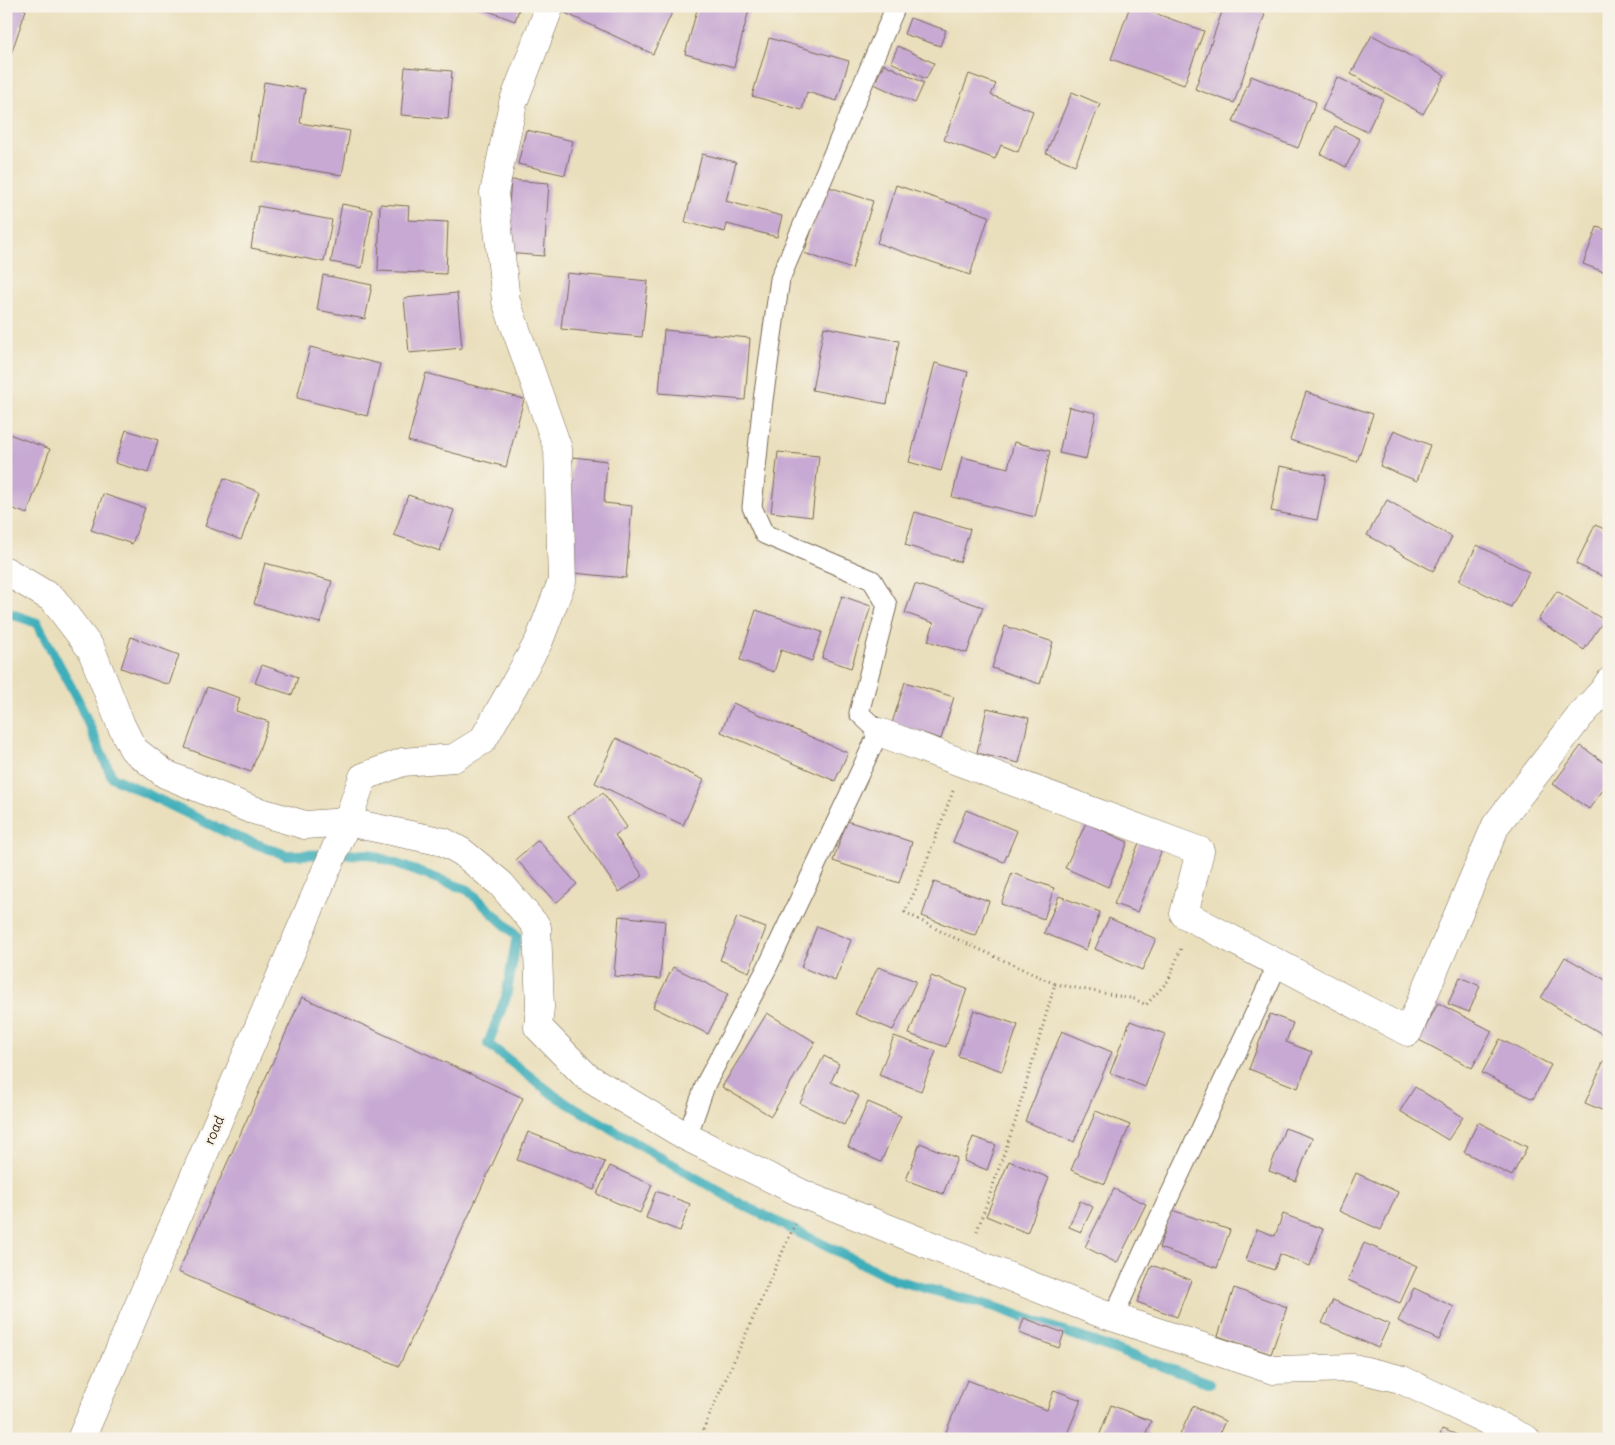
<svg xmlns="http://www.w3.org/2000/svg" width="1615" height="1445" font-family="Delius,sans-serif">
	<rect width="100%" height="100%" fill="#f7f3e8"/>
	<filter id="ink" filterUnits="userSpaceOnUse"><feTurbulence type="fractalNoise" baseFrequency=".02" numOctaves="2"/><feDisplacementMap in="SourceGraphic" scale="10" xChannelSelector="R" yChannelSelector="G"/><feConvolveMatrix kernelMatrix="1 2 1 2 8 2 1 2 1" color-interpolation-filters="sRGB"/></filter>
	<filter id="wash" filterUnits="userSpaceOnUse"><feTurbulence type="fractalNoise" baseFrequency=".0096" numOctaves="4" result="noise"/><feDisplacementMap in="SourceGraphic" scale="20" xChannelSelector="R" yChannelSelector="G"/><feGaussianBlur stdDeviation="1.12" result="paint"/><feColorMatrix in="noise" values="0 0 0 0 0 0 0 0 0 0 0 0 0 0 0 0 0 1.4 0 .05"/><feComposite in="paint" operator="in"/></filter>
	<g filter="url(#wash)">
		<rect width="100%" height="100%" fill="#eadfbc"/>
		<g fill="none" stroke-linecap="round" stroke-linejoin="round">
			<path stroke="#3eaeba" stroke-width="10" d="M6,612L37,623L78,700L112,777L234,836L286,855L369,854L468,890L517,936L506,997L488,1044L555,1096L739,1203L895,1280L995,1307L1210,1383"/>
		</g>
		<g id="blocks">
			<path fill="#c7a9d3" d="M6,6H17L26,10L10,57L6,56Z
				M475,6H520L515,21Z
				M564,6H675L653,54L561,11Z
				M698,6H750L734,67L685,54Z
				M1130,6H1135L1204,31L1184,85L1111,59Z
				M1195,6H1217L1215,13Z
				M1224,6H1242L1265,14L1234,103L1195,89Z
				M910,18L946,30L940,46L904,34Z
				M1372,35L1445,75L1423,114L1351,74Z
				M769,38L849,61L837,101L807,92L802,110L752,96Z
				M898,46L934,63L926,79L891,62Z
				M884,64L924,83L915,103L874,84Z
				M405,67L452,71L448,119L401,115Z
				M969,74L996,84L991,95L1033,111L1018,152L1001,145L995,159L944,140Z
				M1251,76L1316,102L1298,148L1233,122Z
				M1337,77L1383,99L1367,132L1322,110Z
				M264,82L305,89L300,123L350,131L342,175L252,161Z
				M1072,92L1100,104L1075,165L1046,153Z
				M1335,126L1360,139L1346,167L1321,154Z
				M526,130L573,141L565,175L518,164Z
				M702,154L736,162L726,201L782,216L777,237L727,224L725,232L685,222Z
				M511,180L549,183L544,256L505,253Z
				M896,185L989,216L970,275L877,243Z
				M826,186L873,201L852,269L804,253Z
				M342,204L372,210L362,268L331,262Z
				M380,204L409,206L408,220L448,222L446,274L378,271Z
				M258,206L332,220L324,262L251,248Z
				M1597,227L1609,231V274L1583,264Z
				M567,273L648,281L642,337L561,329Z
				M323,275L372,285L365,319L317,310Z
				M457,293L462,348L409,353L404,298Z
				M824,327L899,341L887,404L812,390Z
				M664,330L750,338L745,400L659,393Z
				M310,347L380,364L367,416L297,398Z
				M935,363L968,372L941,471L909,462Z
				M426,373L524,399L506,467L408,441Z
				M1306,392L1373,414L1357,462L1290,440Z
				M1069,407L1096,413L1086,459L1059,453Z
				M126,430L158,440L148,473L115,463Z
				M1394,430L1430,445L1417,481L1380,466Z
				M6,433L50,449L27,514L6,506Z
				M1014,442L1050,451L1035,517L952,497L962,457L1008,468Z
				M778,452L819,456L812,517L771,512Z
				M573,457L607,461L604,503L632,506L626,578L563,572Z
				M1280,466L1326,475L1317,520L1271,511Z
				M224,478L259,492L241,540L205,526Z
				M103,494L145,508L132,544L91,530Z
				M408,495L454,510L440,551L394,535Z
				M1387,500L1452,537L1433,571L1367,535Z
				M915,512L970,529L960,562L905,545Z
				M1595,525L1609,531V579L1576,564Z
				M1477,545L1529,572L1511,607L1459,581Z
				M265,563L332,581L320,623L254,604Z
				M915,584L983,607L967,653L928,641L934,623L905,613Z
				M1557,591L1604,620L1584,650L1538,620Z
				M842,596L871,606L851,668L822,658Z
				M756,610L822,632L812,661L781,650L774,672L740,660Z
				M1005,626L1053,642L1040,684L992,668Z
				M131,637L179,655L169,685L121,668Z
				M262,665L298,677L292,695L255,683Z
				M905,682L954,697L941,739L892,723Z
				M207,687L240,698L236,711L269,722L251,772L185,748Z
				M733,703L848,753L835,781L721,732Z
				M987,708L1029,718L1019,763L977,753Z
				M616,738L704,780L683,825L595,783Z
				M1581,746L1609,766V782L1589,809L1553,784Z
				M603,793L627,827L615,835L643,876L619,892L568,816Z
				M966,810L1017,831L1004,862L953,842Z
				M847,821L912,842L899,883L833,861Z
				M1086,823L1128,842L1108,887L1065,868Z
				M1141,838L1163,847L1137,912L1114,904Z
				M538,840L577,884L556,903L516,859Z
				M1012,873L1054,888L1044,919L1001,904Z
				M934,882L989,901L976,936L922,916Z
				M1059,896L1100,912L1086,950L1044,933Z
				M619,916L665,921L660,979L614,976Z
				M737,917L766,928L749,972L720,960Z
				M1109,918L1156,939L1142,970L1095,949Z
				M817,926L851,940L835,981L801,967Z
				M1565,957L1609,982V1038L1541,998Z
				M673,967L728,994L708,1034L653,1007Z
				M878,967L916,981L893,1030L855,1014Z
				M931,976L967,989L946,1047L909,1034Z
				M1460,977L1480,986L1469,1012L1448,1004Z
				M302,997L523,1098L399,1366L178,1272Z
				M1438,1003L1492,1031L1472,1068L1419,1040Z
				M974,1010L1018,1025L1002,1071L958,1056Z
				M767,1013L815,1042L771,1116L722,1087Z
				M1270,1014L1293,1023L1286,1042L1312,1052L1298,1088L1249,1069Z
				M1130,1021L1165,1034L1145,1087L1110,1073Z
				M1062,1031L1112,1052L1074,1142L1025,1121Z
				M894,1036L936,1051L921,1091L879,1075Z
				M1500,1039L1551,1065L1533,1099L1482,1073Z
				M824,1056L839,1064L831,1082L859,1096L844,1125L800,1103Z
				M1604,1060L1609,1063V1113L1585,1103Z
				M1415,1087L1463,1117L1448,1140L1400,1111Z
				M868,1102L901,1116L881,1162L848,1147Z
				M1096,1111L1130,1125L1105,1184L1071,1170Z
				M1478,1122L1527,1147L1512,1176L1464,1152Z
				M1285,1128L1312,1138L1296,1181L1269,1171Z
				M528,1132L605,1162L594,1190L517,1160Z
				M973,1137L996,1145L987,1170L964,1161Z
				M920,1143L957,1158L943,1194L906,1180Z
				M1009,1161L1049,1178L1027,1233L986,1216Z
				M610,1166L652,1185L640,1213L597,1194Z
				M1356,1173L1398,1192L1381,1230L1339,1211Z
				M1114,1189L1146,1204L1117,1263L1085,1247Z
				M656,1191L690,1204L680,1231L646,1218Z
				M1080,1201L1093,1207L1081,1232L1069,1227Z
				M1172,1210L1230,1230L1217,1268L1159,1248Z
				M1283,1214L1323,1229L1310,1266L1280,1254L1274,1270L1246,1260L1257,1229L1275,1236Z
				M1364,1243L1417,1266L1400,1303L1348,1280Z
				M1152,1265L1191,1280L1177,1317L1137,1302Z
				M1234,1288L1287,1307L1271,1354L1218,1336Z
				M1414,1288L1454,1307L1439,1340L1398,1321Z
				M1333,1300L1389,1324L1378,1348L1322,1323Z
				M1024,1318L1064,1333L1059,1348L1019,1333Z
				M1609,1326V1344L1602,1340Z
				M967,1380L1047,1410L1054,1390L1081,1400L1065,1439H1015L1008,1436V1439H948L944,1437Z
				M1111,1405L1151,1421L1146,1433L1160,1439H1098Z
				M1193,1406L1225,1421L1217,1439H1178Z
				M1442,1429L1468,1439H1439Z"/>
		</g>
	</g>
	<g filter="url(#ink)">
		<use href="#blocks" fill-opacity="0" stroke="#786955" stroke-width="1"/>
		<g fill="none" stroke-linecap="round" stroke-linejoin="round">
			<g stroke="#786955" stroke-width="21">
				<path id="lane" d="M687,1137L706,1083L767,968L879,732L859,713L887,605L872,580L764,534L752,507L763,400L780,279L896,6
					M1113,1317L1278,964"/>
			</g>
			<g stroke="#786955" stroke-width="29">
				<path id="street" d="M879,732L1200,851L1184,914L1408,1032L1496,825L1581,715L1603,691L1609,682
					M347,822L444,842L462,852L501,884L537,927L540,1007L538,1027L587,1077L687,1137L807,1196L1100,1313L1273,1370L1354,1368L1400,1379L1526,1439
					M81,1439L347,822L363,777L403,762L454,758L483,740L539,641L562,581L558,449L506,301L494,193L513,103L550,6"/>
			</g>
			<g stroke="#786955" stroke-width="29">
				<path id="secondary" d="M6,571L53,599L91,649L121,725L133,749L165,774L250,809L305,825L347,822"/>
			</g>
			<path stroke="#786955" stroke-width="3" stroke-dasharray="1 4" stroke-linecap="butt" d="M953,791L916,889L905,912L944,933L1055,984L1015,1122L977,1231
				M1055,984L1135,999L1146,1005L1168,981L1182,946
				M699,1439L795,1224"/>
			<use href="#lane" stroke="#fff" stroke-width="19"/>
			<use href="#street" stroke="#fff" stroke-width="28"/>
			<use href="#secondary" stroke="#fff" stroke-width="28"/>
		</g>
	</g>
	<g text-anchor="middle" dominant-baseline="central" stroke-width="4.5" stroke-linejoin="round" paint-order="stroke">
		<g font-size="14" fill="#3b2a1e" stroke="#f7f3e8">
			<text transform="translate(214 1130) rotate(-67)">road</text>
		</g>
	</g>
	<rect width="1615" height="1445" fill="none" stroke="#f7f3e8" stroke-width="25"/>
</svg>
